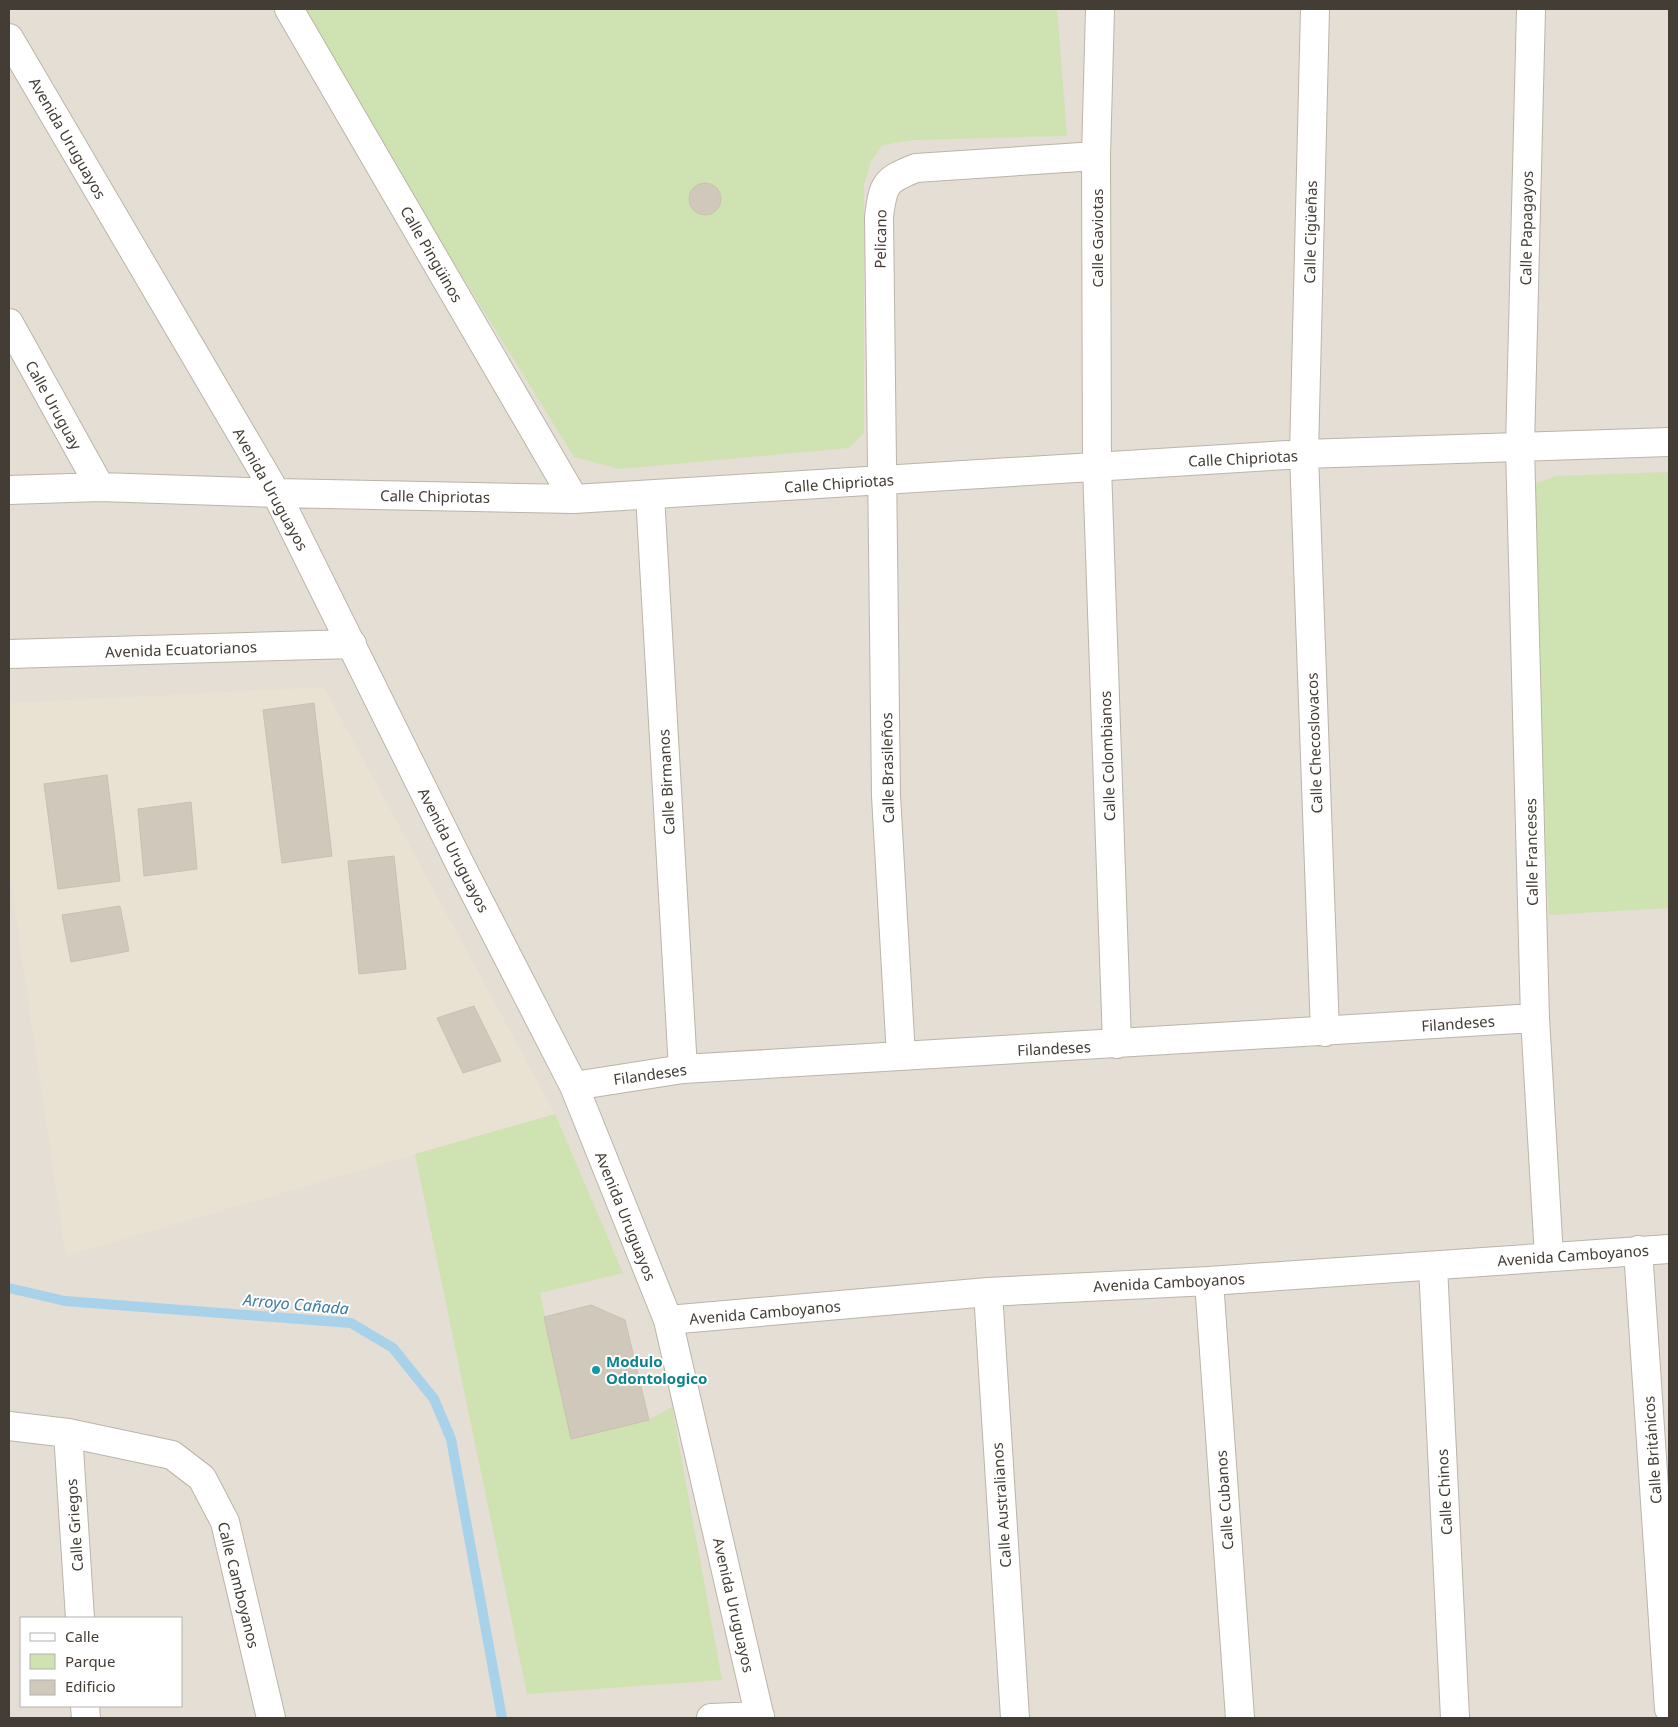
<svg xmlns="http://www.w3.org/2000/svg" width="1678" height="1727" font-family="'Noto Sans',sans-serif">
	<rect width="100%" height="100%" fill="#f1ede6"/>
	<path fill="#e4ded4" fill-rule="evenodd" d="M9,9H1669V1718H9ZM21,1618H181V1706H21Z"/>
	<path fill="#e9e1d1" d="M324,687L555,1114L66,1256L9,872V703Z"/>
	<path fill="#cfe2b2" d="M290,9H1057L1067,136L914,140L882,145L871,161L864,185V433L849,448L620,469L574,457L433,229Z
		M1669,472V908L1549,915L1530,492L1536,483L1555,476Z
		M555,1114L623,1273L540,1293L571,1439L649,1420L672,1407L722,1680L527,1694L415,1154Z"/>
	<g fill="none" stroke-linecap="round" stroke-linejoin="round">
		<path stroke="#a7d2e9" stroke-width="10" d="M9,1288L65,1301L351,1323L393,1348L434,1399L451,1439L502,1718"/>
	</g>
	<path fill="#d1c8bc" stroke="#cbbfb0" d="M689 199a16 16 0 1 1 32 0a16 16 0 1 1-32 0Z
		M314,703L332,856L282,863L263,710Z
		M107,775L120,881L58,889L44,784Z
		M191,802L197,869L144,876L138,809Z
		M394,856L406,969L359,974L348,861Z
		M120,906L129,951L71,962L62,915Z
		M474,1006L501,1061L463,1073L437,1018Z
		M591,1305L625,1320L649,1420L571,1439L544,1317Z"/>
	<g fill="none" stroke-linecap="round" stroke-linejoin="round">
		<g stroke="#bbb4a9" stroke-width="30">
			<path id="street" d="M289,9L574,499
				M1100,9L1096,156L1097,467L1117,1044
				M1315,9L1304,454L1325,1032
				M1531,9L1520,447L1535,1018L1549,1257
				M9,38L276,493L462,868L574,1086L668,1320L760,1718
				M9,323L100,487
				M9,490L100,487L276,493L574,499L1304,454L1669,442
				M650,495L683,1069
				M9,654L352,644
				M901,1056L886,796L879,217C883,184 885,180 916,168L1096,156
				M574,1086L683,1069L1535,1018
				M1638,1250L1669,1709
				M1433,1266L1455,1718
				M1209,1281L1240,1718
				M988,1292L1015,1718
				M668,1320L988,1292L1209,1281L1669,1249
				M9,1426L68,1433L172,1455L202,1478L225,1522L271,1718
				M68,1433L80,1618
				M85,1706L86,1718
				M711,1718L760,1716"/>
		</g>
		<use href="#street" stroke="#fff" stroke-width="28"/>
	</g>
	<circle fill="#0f9aa8" stroke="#fff" stroke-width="2" cx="596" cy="1370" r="5"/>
	<g text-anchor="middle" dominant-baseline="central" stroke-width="4" stroke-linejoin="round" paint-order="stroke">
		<g font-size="15" fill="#433d36" stroke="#fff">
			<text transform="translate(68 138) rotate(60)">Avenida Uruguayos</text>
			<text transform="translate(1526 228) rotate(-89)">Calle Papagayos</text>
			<text transform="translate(1310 232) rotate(-89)">Calle Cigüeñas</text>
			<text transform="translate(1097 238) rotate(-90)">Calle Gaviotas</text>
			<text transform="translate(880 239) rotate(-89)">Pelicano</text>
			<text transform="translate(432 254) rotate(60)">Calle Pingüinos</text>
			<text transform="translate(54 405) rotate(61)">Calle Uruguay</text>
			<text transform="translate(1243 458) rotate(-3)">Calle Chipriotas</text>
			<text transform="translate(839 483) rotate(-4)">Calle Chipriotas</text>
			<text transform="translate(271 489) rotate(61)">Avenida Uruguayos</text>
			<text transform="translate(435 496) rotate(1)">Calle Chipriotas</text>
			<text transform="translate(181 649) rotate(-2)">Avenida Ecuatorianos</text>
			<text transform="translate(1314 743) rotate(-92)">Calle Checoslovacos</text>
			<text transform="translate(1107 756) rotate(-92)">Calle Colombianos</text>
			<text transform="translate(887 768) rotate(-91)">Calle Brasileños</text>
			<text transform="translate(666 782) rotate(-93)">Calle Birmanos</text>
			<text transform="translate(454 850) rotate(63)">Avenida Uruguayos</text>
			<text transform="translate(1531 852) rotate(-91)">Calle Franceses</text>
			<text transform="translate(1458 1023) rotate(-4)">Filandeses</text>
			<text transform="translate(1054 1048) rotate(-3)">Filandeses</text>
			<text transform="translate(650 1074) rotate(-8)">Filandeses</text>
			<text transform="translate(626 1216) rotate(68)">Avenida Uruguayos</text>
			<text transform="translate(1573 1255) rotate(-4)">Avenida Camboyanos</text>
			<text transform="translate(1169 1282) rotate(-3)">Avenida Camboyanos</text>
			<text transform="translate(765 1312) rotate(-5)">Avenida Camboyanos</text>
			<text transform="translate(1652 1450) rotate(-94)">Calle Británicos</text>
			<text transform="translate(1444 1492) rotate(-93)">Calle Chinos</text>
			<text transform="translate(1224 1500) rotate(-94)">Calle Cubanos</text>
			<text transform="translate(1001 1505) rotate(-94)">Calle Australianos</text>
			<text transform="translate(74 1525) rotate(-94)">Calle Griegos</text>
			<text transform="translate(239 1585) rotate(76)">Calle Camboyanos</text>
			<text transform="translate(734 1605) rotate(77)">Avenida Uruguayos</text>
		</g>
		<g font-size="15" font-weight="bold" fill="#0d838f" stroke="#fff" text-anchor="start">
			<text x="606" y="1361">Modulo<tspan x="606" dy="17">Odontologico</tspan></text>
		</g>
		<g font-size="16" font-style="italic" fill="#3a7da4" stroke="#fff">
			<text transform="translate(296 1304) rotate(5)">Arroyo Cañada</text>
		</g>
	</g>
	<rect width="1678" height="1727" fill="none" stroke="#433d36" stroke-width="20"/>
	<rect x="20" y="1617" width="162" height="90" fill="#ffffff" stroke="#b4b1af"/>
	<rect x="30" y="1633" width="25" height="8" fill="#ffffff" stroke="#b4b1af"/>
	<text x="65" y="1642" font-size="15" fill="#433d36">Calle</text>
	<rect x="30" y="1654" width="25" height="15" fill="#cfe2b2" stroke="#b4b1af"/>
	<text x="65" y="1667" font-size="15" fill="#433d36">Parque</text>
	<rect x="30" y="1680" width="25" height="15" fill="#d1c8bc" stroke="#b4b1af"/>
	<text x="65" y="1692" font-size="15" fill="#433d36">Edificio</text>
</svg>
